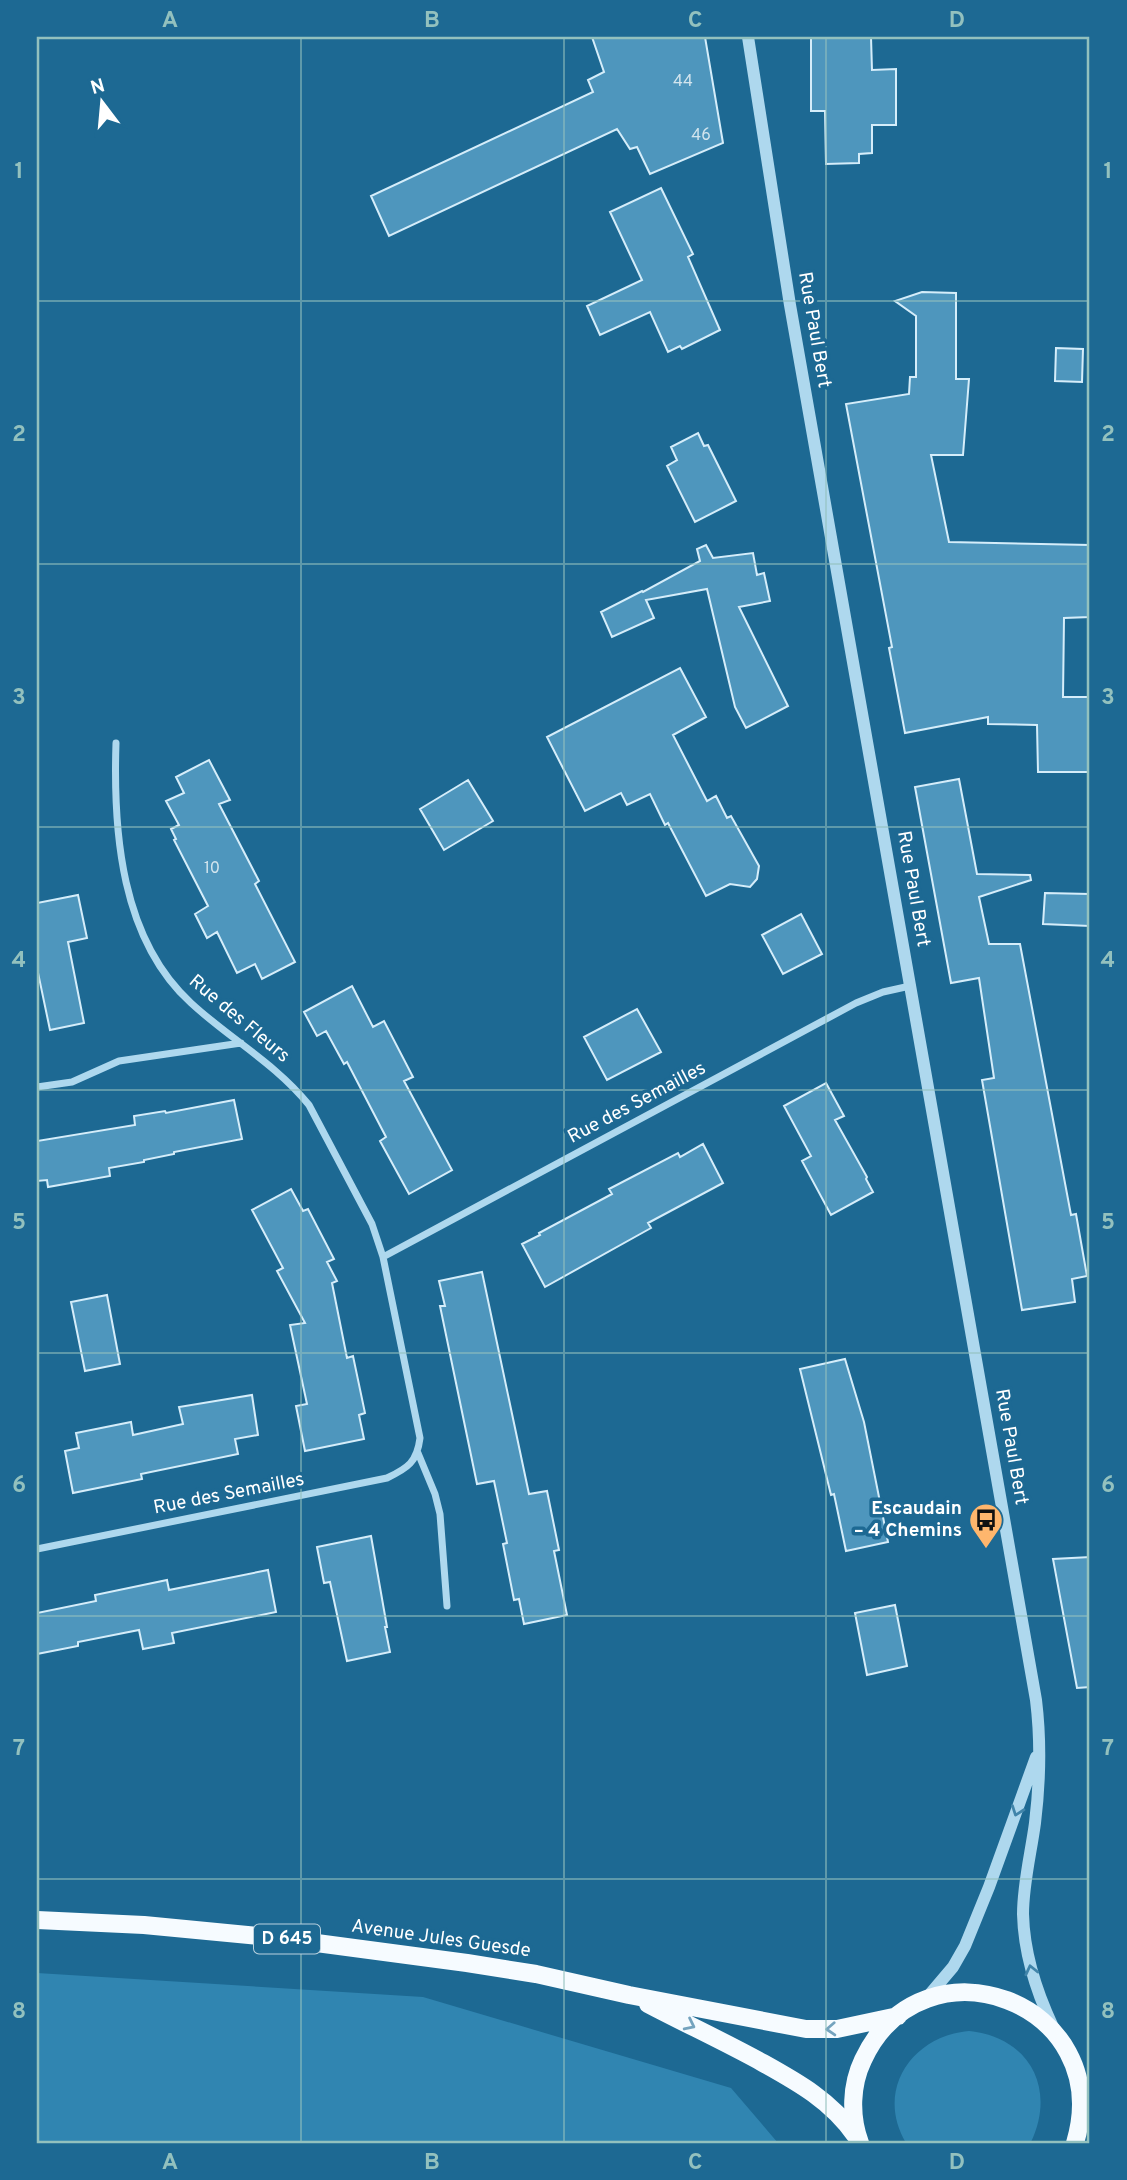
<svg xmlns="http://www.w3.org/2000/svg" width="1127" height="2180" font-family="Overpass,sans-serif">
	<rect width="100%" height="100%" fill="#1d6993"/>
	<path fill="#3085b1" d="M37,1973L423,1997L731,2088L778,2143H37Z
		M969,2031C1028,2037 1057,2087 1031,2142L1030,2143H906C875,2091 911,2036 969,2031Z"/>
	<path fill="#4e96bd" stroke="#d5edfa" stroke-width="2" d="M592,37H705L723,143L650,174L637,147L630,149L617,129L389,236L371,196L593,92L588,80L604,72Z
		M811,37H871L872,70L896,69V125H872V153L859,154V163L826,164L825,111H811Z
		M661,188L693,254L688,257L720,330L682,349L680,346L668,352L650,312L600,335L587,306L642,280L610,212Z
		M922,292L956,293V379H969L963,455H931L949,542L1090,545V617L1064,618L1063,697H1090V772H1038L1037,725L988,724V717L905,733L889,648L892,647L846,404L909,394L910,377H916V316L895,301Z
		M1056,348L1083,349L1082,382L1055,381Z
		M698,433L704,446L708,445L736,501L695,522L667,466L677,460L671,447Z
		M706,545L713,558L753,553L757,575L764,573L770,601L739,607L788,706L746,728L735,707L707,589L646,600L654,618L612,637L601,612L642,591L643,592L700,561L697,549Z
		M680,668L706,717L673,735L707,801L716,796L727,818L731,816L759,866L757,879L750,887L730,884L706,896L668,823L665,825L650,794L627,805L621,793L585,811L547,737Z
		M209,760L230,800L219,804L259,881L255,884L295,962L262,979L255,964L237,973L217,932L207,938L195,914L208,906L174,840L176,839L171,829L179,825L166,801L184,793L176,777Z
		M959,779L977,874L1030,875L1031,880L979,897L989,944H1020L1071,1215L1076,1214L1087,1276L1072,1279L1075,1302L1022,1310L982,1080L994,1078L979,978L951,983L915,787Z
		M468,780L493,821L444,850L420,809Z
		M1045,893L1090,894V926L1043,924Z
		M78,895L87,938L68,942L84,1023L50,1030L37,968V903Z
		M801,914L822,954L783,974L762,935Z
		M352,986L373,1027L384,1021L413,1077L404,1081L452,1170L409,1194L380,1141L386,1137L347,1062L344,1064L326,1031L317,1036L304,1012Z
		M637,1009L661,1052L607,1080L584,1037Z
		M826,1083L844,1116L835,1120L867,1177L866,1179L873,1192L831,1215L802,1161L811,1156L784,1106Z
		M234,1100L242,1139L174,1152V1154L144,1160V1162L109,1168L110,1176L48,1187L47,1180L37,1181V1141L135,1125L134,1116L165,1111L166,1113Z
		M703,1144L723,1183L648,1223L651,1228L545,1287L522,1244L540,1235L539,1233L612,1194L609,1189L678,1153L680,1157Z
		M291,1189L303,1211L308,1209L334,1259L327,1262L337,1281L332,1283L347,1358L353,1356L365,1413L359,1415L364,1439L305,1451L296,1406L307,1404L290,1325L305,1323L277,1271L283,1268L252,1210Z
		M482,1272L529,1494L547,1491L559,1550L554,1551L567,1615L524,1624L519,1599L514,1600L503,1544L507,1543L494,1481L477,1484L440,1306H445L439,1281Z
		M107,1295L120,1364L85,1371L71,1302Z
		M845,1359L864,1422L888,1542L846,1551L834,1494L831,1495L800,1369Z
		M252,1395L258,1435L235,1439L238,1454L141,1474L142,1479L73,1493L65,1451L79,1448L76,1433L131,1422L133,1435L183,1424L179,1407Z
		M371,1536L387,1627H385L390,1652L347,1661L330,1582L324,1583L317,1547Z
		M1090,1557V1687L1077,1688L1053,1559Z
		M268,1570L276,1612L172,1633L174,1643L143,1649L139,1630L78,1642V1646L37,1654V1613L96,1601L95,1595L167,1580L169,1590Z
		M895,1605L907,1666L867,1675L855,1613Z"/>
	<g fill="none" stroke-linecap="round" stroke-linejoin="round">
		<path stroke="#aed8ee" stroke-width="7" d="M116,743C113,832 121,939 191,1003C230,1039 275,1063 309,1105L372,1224L383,1257
			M37,1087L72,1082L119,1061L241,1043
			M418,1453L435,1494L440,1514L447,1606
			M37,1549L387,1478C408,1468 417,1462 420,1438L383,1257L856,1003L883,992L910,986"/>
		<path stroke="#aed8ee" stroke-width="12" d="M748,37L790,305L1036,1700C1041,1741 1040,1782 1035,1823C1031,1853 1023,1884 1023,1914C1024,1954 1036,1991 1053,2027
			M925,2000L953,1967L965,1946L989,1887L1036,1757"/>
		<path stroke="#f6fbff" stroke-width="18" d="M37,1920L144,1925L279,1938L467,1963L536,1974L629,1995L806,2029H837L898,2016
			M648,2004C686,2024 725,2042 763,2063C799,2083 831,2101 855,2135
			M860,2143C850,2116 851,2085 863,2060C923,1931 1117,2002 1075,2143"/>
	</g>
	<defs><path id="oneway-chevron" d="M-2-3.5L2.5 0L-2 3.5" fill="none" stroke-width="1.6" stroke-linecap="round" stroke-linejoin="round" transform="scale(1.75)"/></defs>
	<g stroke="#4185aa">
		<use href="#oneway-chevron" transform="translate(1017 1811) rotate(110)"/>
		<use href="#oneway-chevron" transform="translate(1031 1970) rotate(-103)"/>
	</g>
	<g stroke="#74a3be">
		<use href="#oneway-chevron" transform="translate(690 2025) rotate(26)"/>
		<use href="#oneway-chevron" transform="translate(831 2029) rotate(177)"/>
	</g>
	<path fill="none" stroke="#93c1be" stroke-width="2" stroke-opacity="0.55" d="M301,37V2143M564,37V2143M826,37V2143M37,301H1090M37,564H1090M37,827H1090M37,1090H1090M37,1353H1090M37,1616H1090M37,1879H1090"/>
	<defs>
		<g id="bus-pin" transform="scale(1.75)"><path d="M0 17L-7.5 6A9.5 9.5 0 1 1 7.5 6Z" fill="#feb66d" stroke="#1d6993"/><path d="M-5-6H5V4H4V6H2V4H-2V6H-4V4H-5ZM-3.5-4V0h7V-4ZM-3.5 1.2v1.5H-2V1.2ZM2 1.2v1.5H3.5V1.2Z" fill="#111"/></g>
	</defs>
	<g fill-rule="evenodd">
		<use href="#bus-pin" x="986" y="1520"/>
	</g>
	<g text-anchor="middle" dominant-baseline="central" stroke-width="7" stroke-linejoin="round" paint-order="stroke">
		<g font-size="16" fill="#d3e5ee">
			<text x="683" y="82">44</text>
			<text x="701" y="136">46</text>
			<text x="212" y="869">10</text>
		</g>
		<rect fill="#1d6993" stroke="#bbd2df" stroke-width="2" x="254" y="1924.5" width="66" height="29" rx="5"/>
		<g font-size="18" font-weight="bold" fill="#fff">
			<text x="287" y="1939">D 645</text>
		</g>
		<g font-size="19" fill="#fff" stroke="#1d6993">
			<text transform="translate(814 330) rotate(80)">Rue Paul Bert</text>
			<text transform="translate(913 889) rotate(80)">Rue Paul Bert</text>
			<text transform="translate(239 1019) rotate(40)">Rue des Fleurs</text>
			<text transform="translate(637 1103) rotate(-28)">Rue des Semailles</text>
			<text transform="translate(1011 1447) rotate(80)">Rue Paul Bert</text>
			<text transform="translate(229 1494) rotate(-11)">Rue des Semailles</text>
			<text transform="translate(441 1939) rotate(8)">Avenue Jules Guesde</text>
		</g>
		<g font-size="19" font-weight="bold" fill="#fff" stroke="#1d6993" text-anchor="end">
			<text x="962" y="1509">Escaudain<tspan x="962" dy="22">– 4 Chemins</tspan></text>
		</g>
	</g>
	<rect width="1127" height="2180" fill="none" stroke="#1d6993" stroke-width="77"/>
	<g transform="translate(102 102) rotate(344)" stroke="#1d6993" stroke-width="5" paint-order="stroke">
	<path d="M0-5L12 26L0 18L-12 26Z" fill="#ffffff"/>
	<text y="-10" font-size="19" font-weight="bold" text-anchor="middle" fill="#ffffff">N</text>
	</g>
	<rect x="38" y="38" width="1050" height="2104" fill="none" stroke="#93c1be" stroke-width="2.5"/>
	<g font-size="23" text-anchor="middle" font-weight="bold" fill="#93c1be">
		<text x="170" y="27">A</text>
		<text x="432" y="27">B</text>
		<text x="695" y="27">C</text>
		<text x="957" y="27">D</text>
		<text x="19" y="178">1</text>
		<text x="1108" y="178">1</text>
		<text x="19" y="441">2</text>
		<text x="1108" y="441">2</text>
		<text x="19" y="704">3</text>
		<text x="1108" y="704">3</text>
		<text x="19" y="967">4</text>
		<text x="1108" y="967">4</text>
		<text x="19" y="1229">5</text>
		<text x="1108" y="1229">5</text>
		<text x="19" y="1492">6</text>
		<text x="1108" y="1492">6</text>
		<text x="19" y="1755">7</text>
		<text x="1108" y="1755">7</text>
		<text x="19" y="2018">8</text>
		<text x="1108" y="2018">8</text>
		<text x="170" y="2169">A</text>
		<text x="432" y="2169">B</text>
		<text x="695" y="2169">C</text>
		<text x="957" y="2169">D</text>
	</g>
</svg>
